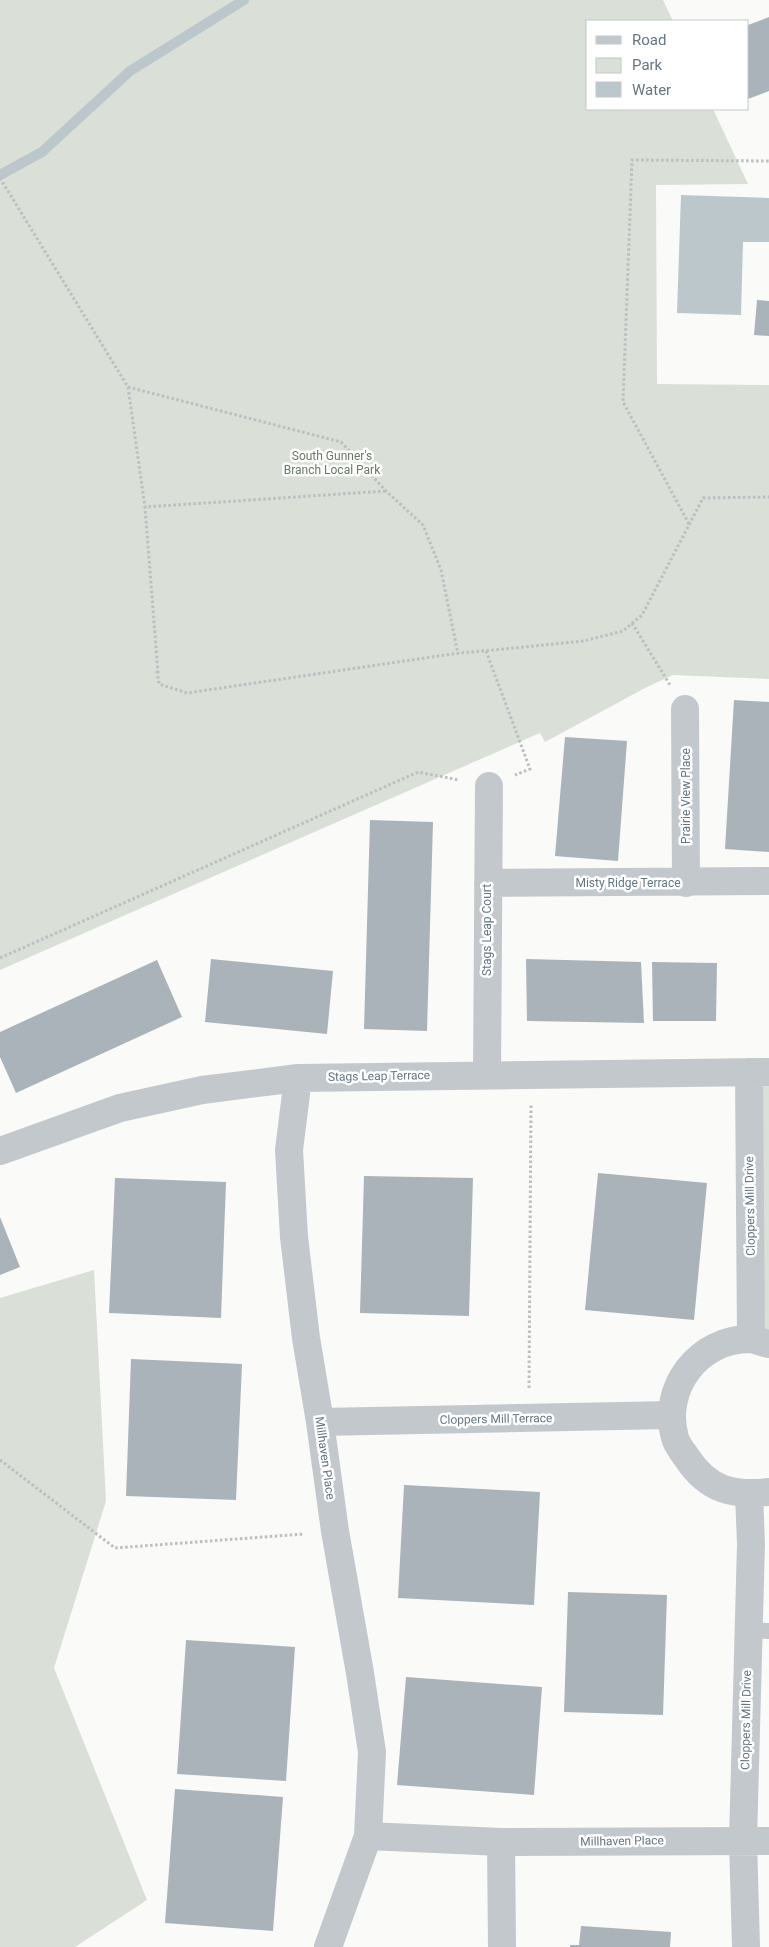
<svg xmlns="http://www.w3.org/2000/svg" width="769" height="1947" font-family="Roboto,sans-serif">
	<rect width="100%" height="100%" fill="#fafaf8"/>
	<path fill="#dadfd7" d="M0,0H663L673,21H588V109H713L748,184L656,185L657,384L769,385V679L673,675L647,687L545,742L540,733L0,970Z
		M749,1072H769V1357L751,1339Z
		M94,1270L106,1501L54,1668L147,1900L75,1947H0V1298Z"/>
	<path fill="#bbc7cb" d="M681,195L769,198V242H743L741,315L677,313Z"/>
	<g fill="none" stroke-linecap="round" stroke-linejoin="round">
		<path stroke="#bbc7cb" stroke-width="10" d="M0,175L42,152L130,71L244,0"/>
	</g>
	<path fill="#aab3b9" d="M769,17V91L748,99V25Z
		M757,300L769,301V336L754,335Z
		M734,700L769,702V852L725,849Z
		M565,737L627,741L618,861L555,856Z
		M370,820L433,822L427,1031L364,1029Z
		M211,959L333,971L327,1034L205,1022Z
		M526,959L641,962L644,1023L527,1021Z
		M157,960L182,1017L16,1093L0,1057V1032Z
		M652,962L717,963L716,1021H653Z
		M598,1173L707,1183L694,1320L585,1310Z
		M364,1176L473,1178L469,1316L360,1313Z
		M115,1178L226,1182L221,1318L109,1313Z
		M0,1217L20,1267L0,1275Z
		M131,1359L242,1364L236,1500L126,1496Z
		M404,1485L540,1492L534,1605L398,1598Z
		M568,1592L667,1595L663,1715L564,1712Z
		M186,1640L295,1647L286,1781L177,1774Z
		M406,1677L542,1687L534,1795L397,1785Z
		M175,1789L283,1797L273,1931L165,1923Z
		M581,1926L671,1932L670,1947H570V1945H579Z"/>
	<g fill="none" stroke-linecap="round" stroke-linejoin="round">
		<path stroke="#bbbfc2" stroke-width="3" stroke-dasharray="2.5 2.5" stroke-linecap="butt" d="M0,178L128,387L341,442L386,491L423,525L441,570L458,654
			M128,387L145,507
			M689,524L623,402L632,160L769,161
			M632,623L670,685
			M486,651L530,769L515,775
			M157,671L159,684L187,693L452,654L584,641L623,631L642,615L703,498L769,497
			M158,673L145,507L386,491
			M0,958L418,772L459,780
			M529,1388L531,1104
			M0,1460L115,1548L304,1534"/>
		<path stroke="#c3c8cc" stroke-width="16" d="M748,1630L769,1631"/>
		<path stroke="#c3c8cc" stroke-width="28" d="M685,709L686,883
			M488,883L769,881
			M749,1072L751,1339
			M487,1074L489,786
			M298,1078L289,1150L294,1237L306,1338L320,1422L335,1531L360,1673L372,1752L368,1836L328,1947
			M0,1151L120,1108L202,1090L298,1078L769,1072
			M769,1344C763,1343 756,1340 751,1339C698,1338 661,1389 675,1438C677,1445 683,1452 687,1458C708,1490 733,1496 769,1492
			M320,1422L671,1415
			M368,1836L501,1842L769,1841
			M501,1842L502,1947
			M746,1947L743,1840L751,1544L749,1494"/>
	</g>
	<g text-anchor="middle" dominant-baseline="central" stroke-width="5" stroke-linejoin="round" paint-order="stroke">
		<g font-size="12" fill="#687a64" stroke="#fff">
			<text x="332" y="456">South Gunner's<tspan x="332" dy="14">Branch Local Park</tspan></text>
		</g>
		<g font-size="12" fill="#657683" stroke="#fff">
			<text transform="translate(686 796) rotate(-90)">Prairie View Place</text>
			<text x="628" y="883">Misty Ridge Terrace</text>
			<text transform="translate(487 930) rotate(-90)">Stags Leap Court</text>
			<text transform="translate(379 1076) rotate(-1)">Stags Leap Terrace</text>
			<text transform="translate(750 1206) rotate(-91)">Cloppers Mill Drive</text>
			<text transform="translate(496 1419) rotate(-1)">Cloppers Mill Terrace</text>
			<text transform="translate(325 1458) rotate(82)">Millhaven Place</text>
			<text transform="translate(746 1720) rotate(-89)">Cloppers Mill Drive</text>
			<text transform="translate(622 1841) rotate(-1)">Millhaven Place</text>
		</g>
	</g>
	<rect x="586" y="20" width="162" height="90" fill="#ffffff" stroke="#c1c8cd"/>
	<rect x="596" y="36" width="25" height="8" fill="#c3c8cc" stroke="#c1c8cd"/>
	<text x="632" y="45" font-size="15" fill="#657683">Road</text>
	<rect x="596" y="58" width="25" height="15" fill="#dadfd7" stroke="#c1c8cd"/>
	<text x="632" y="70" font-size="15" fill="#657683">Park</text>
	<rect x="596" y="82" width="25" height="15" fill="#bbc7cb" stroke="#c1c8cd"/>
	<text x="632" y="95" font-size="15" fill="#657683">Water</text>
</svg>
